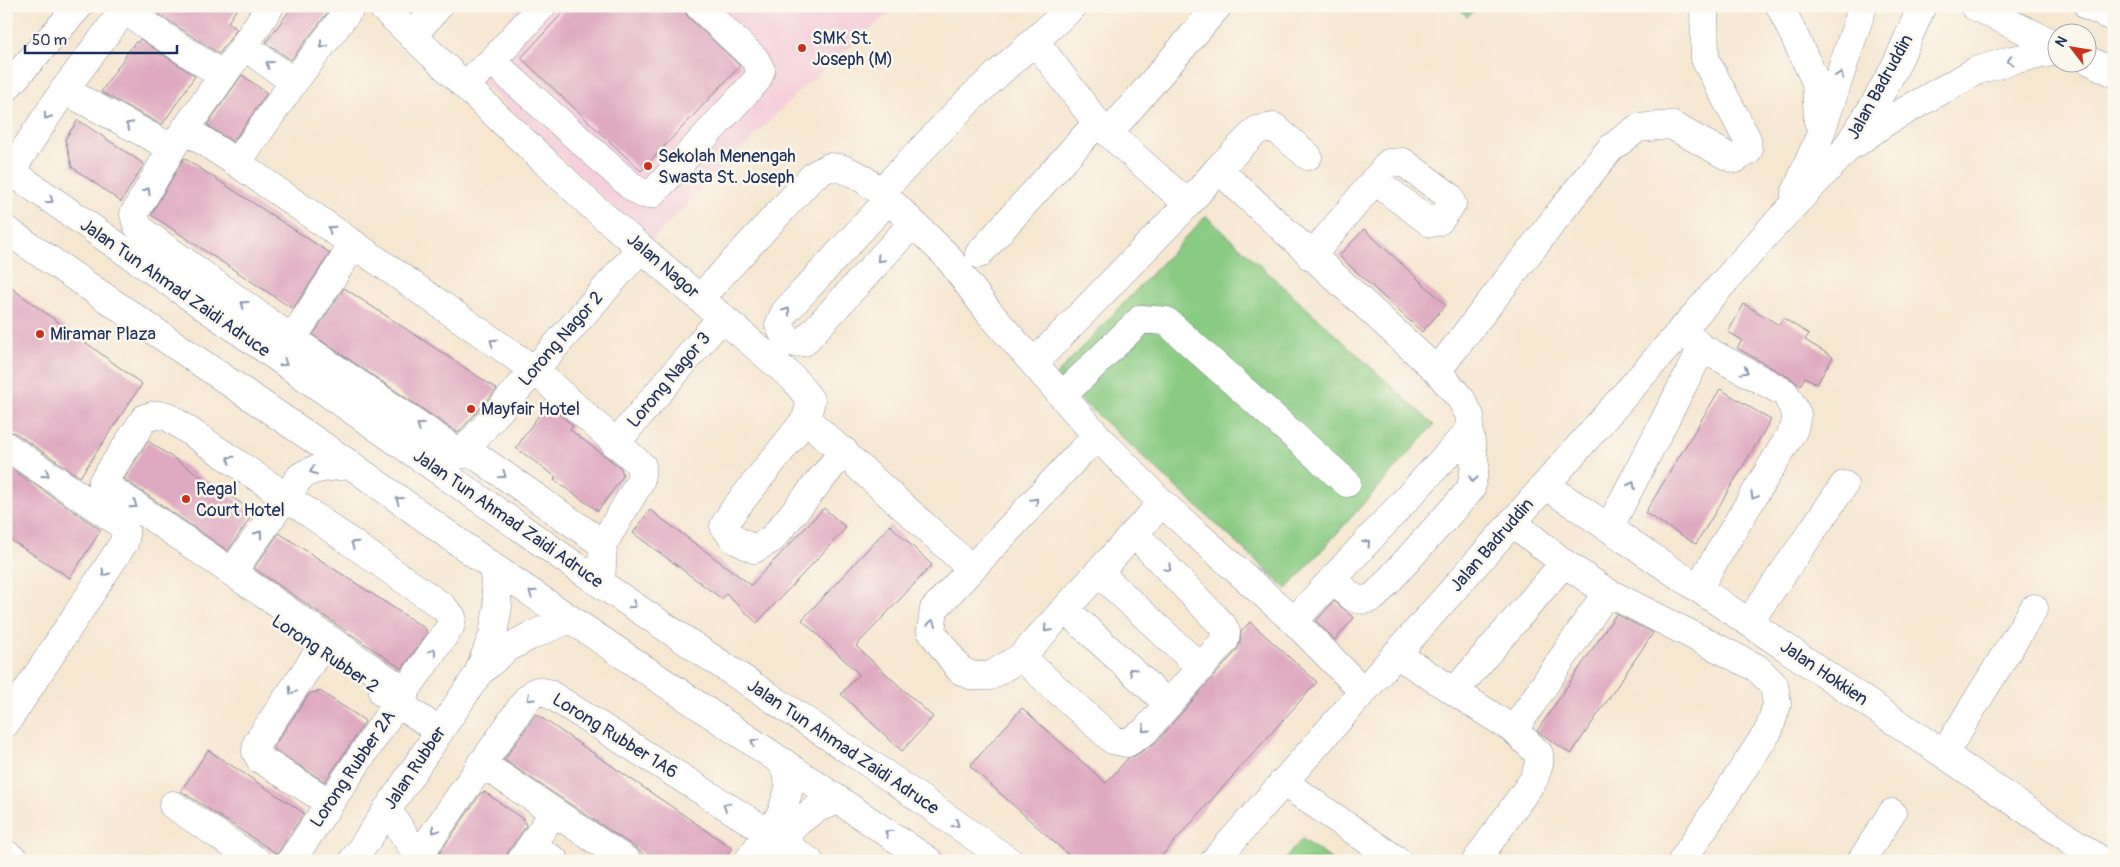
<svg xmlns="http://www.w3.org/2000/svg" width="2120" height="867" font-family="Pangolin,sans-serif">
	<rect width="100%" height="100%" fill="#fbf7ec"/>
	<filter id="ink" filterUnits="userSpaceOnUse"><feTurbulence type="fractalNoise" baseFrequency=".02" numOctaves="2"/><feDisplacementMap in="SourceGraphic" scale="10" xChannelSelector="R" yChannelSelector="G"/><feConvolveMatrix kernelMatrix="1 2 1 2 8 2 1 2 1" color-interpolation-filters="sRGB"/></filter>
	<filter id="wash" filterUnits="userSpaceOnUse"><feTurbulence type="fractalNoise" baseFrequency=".0096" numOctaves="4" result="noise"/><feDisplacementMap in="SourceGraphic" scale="20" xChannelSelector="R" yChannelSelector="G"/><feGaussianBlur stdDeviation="1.12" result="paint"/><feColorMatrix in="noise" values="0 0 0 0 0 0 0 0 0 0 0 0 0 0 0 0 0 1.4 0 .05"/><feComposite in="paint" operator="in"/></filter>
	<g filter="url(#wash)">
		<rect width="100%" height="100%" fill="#f6e7d1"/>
		<path fill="#f5cfdb" d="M521,6H897L800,90L650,242L465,66Z"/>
		<path fill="#8acb83" stroke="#527d70" d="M1457,6H1479L1467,17Z
			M1206,216L1434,425L1287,589L1055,376Z
			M1302,839L1334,861H1283Z"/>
		<g id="blocks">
			<path fill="#dfaac1" d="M162,6H239L228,22L237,29L219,54L157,13Z
				M293,6H320L328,12L291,60L266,42Z
				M569,6H682L688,17L740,66L641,171L521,58Z
				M140,39L195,76L162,125L101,92L135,42L137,43Z
				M242,75L267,93L233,142L207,125Z
				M78,120L144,164L121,202L72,167L65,139Z
				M184,158L330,253L293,309L151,215Z
				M1364,229L1446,305L1422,332L1339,256Z
				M6,284L142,384L80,477L15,433L6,431Z
				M344,288L497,389L458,433L313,335Z
				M1744,304L1779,325L1783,318L1809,334L1805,340L1833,357L1817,384L1805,377L1800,386L1792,379L1737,348L1742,340L1728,332Z
				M1720,389L1771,420L1696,544L1645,513Z
				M547,403L573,426L570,430L621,468L623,476L598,511L554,480L556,477L516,448Z
				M148,441L254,512L228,551L124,479Z
				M6,465L101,530L70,578L6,537Z
				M824,508L846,528L757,623L726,594L722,599L633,533L650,510L751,585Z
				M890,525L932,565L856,646L933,717L902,751L841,694L859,674L802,620Z
				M279,533L426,629L427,633L402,669L254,568Z
				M1334,601L1354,618L1335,640L1316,621Z
				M1616,614L1653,633L1571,754L1537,731Z
				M1250,622L1317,682L1157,861H1075L970,766L1022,708L1106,783L1129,757L1135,756L1156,742L1237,650L1240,642L1241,632Z
				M320,691L364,720L365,722L325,782L275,750L274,746L310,693Z
				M536,714L732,848L723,861H651L636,848L504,760Z
				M208,750L304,813L277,854L181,791Z
				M485,792L524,820L526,826L508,852L506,861H434L481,793Z"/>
		</g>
	</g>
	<g filter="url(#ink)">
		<use href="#blocks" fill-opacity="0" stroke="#888b98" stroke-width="1"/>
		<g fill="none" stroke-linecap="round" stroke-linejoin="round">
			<g stroke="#888b98" stroke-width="29">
				<path id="minor" d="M270,6L244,46L172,148L134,214L137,225L145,233L292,339L461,454L475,455L603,544L601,584
					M381,6L592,206L794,379L811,401L806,419L971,568
					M124,10L223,76
					M412,36L439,6
					M1036,42L1097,123L1188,204
					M244,46L294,82
					M492,61L631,186L643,194H652L757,80L761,70L755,59L699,6
					M477,74L492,61L542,6
					M64,90L172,148
					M185,129L237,163L533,369L642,466L640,482L603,544
					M1109,133L1218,6
					M237,163L294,82L352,6
					M1218,169L1257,130L1274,127L1308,156
					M881,192L970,99L1073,6
					M889,199L785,312L779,325L784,335L794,343L804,342L913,223
					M979,254L1097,123
					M1311,257L1389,163L1403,162L1449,196L1452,204L1439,221L1431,223L1374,180
					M700,298L814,175L829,167L841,168L859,176L881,192L947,256L988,311L1098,437L1162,503L1294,621L1363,691
					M1681,330L1702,348L1785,393L1797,414L1794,429L1698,588
					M292,339L354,244
					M1034,363L1188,204L1218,169L1437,371L1461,399L1470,416L1469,431L1475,465L1471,489L1375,596C1355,607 1347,592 1334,579
					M1437,371L1593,170L1611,148L1638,128L1671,125L1727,156L1735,159L1748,151L1747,139L1705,59L1704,6
					M1063,395L1141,319L1166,321L1347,483
					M806,419L733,511L724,526L734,539L754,549L772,539L844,451
					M1098,437L1080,453L934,609L931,631L960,670L973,676H990L1021,657L1162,503
					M615,444L722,317
					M6,446L118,522L125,530V541L6,723
					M447,459L461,454L641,248
					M1545,485L2102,861
					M1512,522L1564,563L1607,592L1757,668L1774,685L1777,704L1769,730L1682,861
					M1609,528L1702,348
					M232,572L300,477C315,466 333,467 351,465
					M1098,572L1200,667
					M1065,609L1168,704
					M1294,621L1469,431
					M1749,622L1844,485
					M319,651L257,743L256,752L260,759L330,803
					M1396,654L1514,730L1539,754V764L1534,779L1476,861
					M1021,657L1113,740L1127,743L1144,732L1225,640L1226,632L1223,626L1134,533
					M1455,691L1564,563
					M383,693L439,731
					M1514,730L1607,592
					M1944,754L2034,608
					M481,763L627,861
					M1283,782L1398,861
					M173,805L257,861
					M387,809L418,856
					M782,843L809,861
					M532,846L555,861
					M777,851L795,824L817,808L839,800
					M6,854L16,861
					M291,861L397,703L450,627L452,617L443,607L285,496L167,416L156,415L145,418L102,483L406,692
					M415,861L527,699L537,691L548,693L767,832
					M521,861L554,812
					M748,861L781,814L790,786L783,762
					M1861,861L1892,813"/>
			</g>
			<g stroke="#888b98" stroke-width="29">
				<path id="major" d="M1780,6L1816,82L1818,121
					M1974,6L2058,46
					M2088,6L2114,18
					M2088,60L2114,73
					M6,88L79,6
					M1855,144L1887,121L1976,71L2012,60L2058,51
					M6,168L601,584L882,772L1009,861
					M6,178L64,90L127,6
					M1795,194L1819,138L1863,6
					M6,230L351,465L493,567L929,861
					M481,671L506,649L530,636L570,619
					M353,861L478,674L493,635L498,606L493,567
					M1214,861L1770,230L1843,153L1873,107L1897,63L1922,6"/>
			</g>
			<use href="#minor" stroke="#fff" stroke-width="28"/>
			<use href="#major" stroke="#fff" stroke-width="28"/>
		</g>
		<defs><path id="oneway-chevron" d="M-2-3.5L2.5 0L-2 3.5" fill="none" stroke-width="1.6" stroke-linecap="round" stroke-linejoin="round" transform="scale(1.25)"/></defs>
		<g stroke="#8d97ae">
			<use href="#oneway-chevron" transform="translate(323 45) rotate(127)"/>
			<use href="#oneway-chevron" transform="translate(2010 61) rotate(165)"/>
			<use href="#oneway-chevron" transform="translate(269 64) rotate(-144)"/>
			<use href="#oneway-chevron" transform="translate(1840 75) rotate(-71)"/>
			<use href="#oneway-chevron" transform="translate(47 116) rotate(123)"/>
			<use href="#oneway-chevron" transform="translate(129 125) rotate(-152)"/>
			<use href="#oneway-chevron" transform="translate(147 191) rotate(-60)"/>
			<use href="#oneway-chevron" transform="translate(50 200) rotate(35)"/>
			<use href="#oneway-chevron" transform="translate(331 229) rotate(-145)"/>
			<use href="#oneway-chevron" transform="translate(880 259) rotate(133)"/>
			<use href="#oneway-chevron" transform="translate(244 304) rotate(-144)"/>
			<use href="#oneway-chevron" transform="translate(787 311) rotate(-54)"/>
			<use href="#oneway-chevron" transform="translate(493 342) rotate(-145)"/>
			<use href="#oneway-chevron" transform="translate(284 363) rotate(35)"/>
			<use href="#oneway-chevron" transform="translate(1745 371) rotate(29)"/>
			<use href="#oneway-chevron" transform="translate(420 426) rotate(-146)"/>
			<use href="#oneway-chevron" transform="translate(230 459) rotate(-146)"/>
			<use href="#oneway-chevron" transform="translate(313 471) rotate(159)"/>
			<use href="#oneway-chevron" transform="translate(46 474) rotate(35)"/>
			<use href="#oneway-chevron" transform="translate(503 475) rotate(35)"/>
			<use href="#oneway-chevron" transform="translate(1473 479) rotate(100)"/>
			<use href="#oneway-chevron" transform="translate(1632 485) rotate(-63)"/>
			<use href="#oneway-chevron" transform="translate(1754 496) rotate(121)"/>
			<use href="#oneway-chevron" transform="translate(399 500) rotate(-144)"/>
			<use href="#oneway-chevron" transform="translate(1035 501) rotate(-47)"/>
			<use href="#oneway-chevron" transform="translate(134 505) rotate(34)"/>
			<use href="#oneway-chevron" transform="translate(259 534) rotate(-55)"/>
			<use href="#oneway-chevron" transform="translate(1367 543) rotate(-48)"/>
			<use href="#oneway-chevron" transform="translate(354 544) rotate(-145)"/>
			<use href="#oneway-chevron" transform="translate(1168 568) rotate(46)"/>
			<use href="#oneway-chevron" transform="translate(105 573) rotate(122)"/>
			<use href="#oneway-chevron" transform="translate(532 593) rotate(-146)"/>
			<use href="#oneway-chevron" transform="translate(633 605) rotate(34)"/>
			<use href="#oneway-chevron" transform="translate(932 623) rotate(-84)"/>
			<use href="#oneway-chevron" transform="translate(1047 629) rotate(132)"/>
			<use href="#oneway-chevron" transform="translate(433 652) rotate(-56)"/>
			<use href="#oneway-chevron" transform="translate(1132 671) rotate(-138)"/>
			<use href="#oneway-chevron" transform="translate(292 691) rotate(124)"/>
			<use href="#oneway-chevron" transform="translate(530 698) rotate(136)"/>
			<use href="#oneway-chevron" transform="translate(1145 729) rotate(137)"/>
			<use href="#oneway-chevron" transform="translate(754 742) rotate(-147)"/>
			<use href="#oneway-chevron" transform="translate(726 806) rotate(-148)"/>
			<use href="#oneway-chevron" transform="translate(956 824) rotate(35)"/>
			<use href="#oneway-chevron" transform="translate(435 830) rotate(124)"/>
			<use href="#oneway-chevron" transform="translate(888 833) rotate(-146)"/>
		</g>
	</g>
	<g fill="#c8321e" stroke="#fbf7ec" stroke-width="2">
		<circle cx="802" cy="48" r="5"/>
		<circle cx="648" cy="166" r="5"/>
		<circle cx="40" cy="334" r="5"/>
		<circle cx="471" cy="409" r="5"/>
		<circle cx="186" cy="499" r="5"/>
	</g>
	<g text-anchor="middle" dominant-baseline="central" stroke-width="5" stroke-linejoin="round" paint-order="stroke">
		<g font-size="18" fill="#1b2f5e" stroke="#fbf7ec" text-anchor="start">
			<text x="812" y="38">SMK St.<tspan x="812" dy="21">Joseph (M)</tspan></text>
			<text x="658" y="156">Sekolah Menengah<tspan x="658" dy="21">Swasta St. Joseph</tspan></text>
			<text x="50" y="334">Miramar Plaza</text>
			<text x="481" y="409">Mayfair Hotel</text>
			<text x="196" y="489">Regal<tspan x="196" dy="21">Court Hotel</tspan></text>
		</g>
		<g font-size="18" fill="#1b2f5e" stroke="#fbf7ec">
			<text transform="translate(1880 87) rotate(-61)">Jalan Badruddin</text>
			<text transform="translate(663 266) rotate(41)">Jalan Nagor</text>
			<text transform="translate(175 288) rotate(35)">Jalan Tun Ahmad Zaidi Adruce</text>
			<text transform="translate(561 339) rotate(-49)">Lorong Nagor 2</text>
			<text transform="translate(669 380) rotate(-50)">Lorong Nagor 3</text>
			<text transform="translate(508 519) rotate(35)">Jalan Tun Ahmad Zaidi Adruce</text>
			<text transform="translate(1492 545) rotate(-49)">Jalan Badruddin</text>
			<text transform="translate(325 654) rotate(34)">Lorong Rubber 2</text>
			<text transform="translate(1824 673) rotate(34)">Jalan Hokkien</text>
			<text transform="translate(615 736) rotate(32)">Lorong Rubber 1A6</text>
			<text transform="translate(843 747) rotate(34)">Jalan Tun Ahmad Zaidi Adruce</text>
			<text transform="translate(415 768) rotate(-56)">Jalan Rubber</text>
			<text transform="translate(353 769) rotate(-56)">Lorong Rubber 2A</text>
		</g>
	</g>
	<rect width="2120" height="867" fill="none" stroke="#fbf7ec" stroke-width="25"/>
	<g transform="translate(2072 48) rotate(301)"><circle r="24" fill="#fbf7ec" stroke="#a1a7b3"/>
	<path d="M0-4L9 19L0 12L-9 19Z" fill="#c8321e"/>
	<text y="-8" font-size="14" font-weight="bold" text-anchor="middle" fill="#1b2f5e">N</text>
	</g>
	<path d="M25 45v8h152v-8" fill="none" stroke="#1b2f5e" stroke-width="2.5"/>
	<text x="32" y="45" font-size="15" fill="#1b2f5e" stroke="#fbf7ec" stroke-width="4" paint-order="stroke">50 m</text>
</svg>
